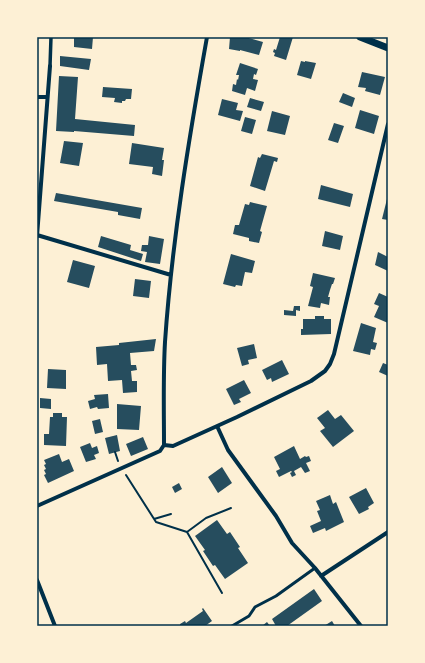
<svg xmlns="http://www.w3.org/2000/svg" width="425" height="663" font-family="Poppins,sans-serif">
	<rect width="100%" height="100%" fill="#fdf0d5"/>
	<path fill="#264d5e" d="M74,37H93L92,49L74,47Z
		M230,37H245L263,42L259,55L240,50V51L229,49Z
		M280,37H293L286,60L274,56L275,53L273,52L274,49L276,50Z
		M60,56L91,59L89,70L60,66Z
		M301,61L305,62V61L316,63L311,79L297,75Z
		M240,63L258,69L256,75L254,74L253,79L258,80L255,91L247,88L245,95L232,91L233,84L236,85L237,79L238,80L239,75H236Z
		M362,72L385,77L380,95L365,91L366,88L358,87Z
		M59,76L78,77L75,119L135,125L134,136L74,131V132L56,131Z
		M103,87L132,89L131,99H126L125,101H122V99V103L114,102L115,98L102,97Z
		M343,93L355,98L352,107L339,102Z
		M250,98L264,102L261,111L247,107Z
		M222,99L238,103L236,110L243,111L240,121L218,115Z
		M360,110L379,116L374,134L355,128Z
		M272,111L290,116L285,135L267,131Z
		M245,117L256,120L252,134L241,131Z
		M334,123L344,126L338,143L328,140Z
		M64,141L83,143L79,166L60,163Z
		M132,143L164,148L162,160H164L162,176L152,174L153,167L129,164Z
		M262,154L278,158L277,162L274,161L265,191L250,186L258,157L260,158Z
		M321,185L353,194L350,207L318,199Z
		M56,193L142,208L140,219L118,215V212L54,201Z
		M387,199H388V220L382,219Z
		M250,202L267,206L260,231L262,232L259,243L249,241V238L233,234L235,225H239L245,204L249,205Z
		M325,231L343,236L340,250L322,246Z
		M101,236L131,245L130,250L143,254L141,261L98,247Z
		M149,236L164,239L160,264L145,262L147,252L141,251L142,245H148Z
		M378,252L388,257V271L375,265Z
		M231,254L255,261L252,273L245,272L242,286L236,285L235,287L223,284Z
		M73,260L95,266L89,288L67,282Z
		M313,273L335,278L333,284H332L330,290L328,297H330L329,305L321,303L320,308L308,306L313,287L310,286Z
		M135,279L151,281L149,298L133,296Z
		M379,293L388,297V323L374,317L379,306L374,304Z
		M294,306H300V311L296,310V316L284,315V310L293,311Z
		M315,316H324V319H331V334L301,335V329H303V319H315Z
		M361,323L376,328L373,342L377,343L375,350L371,349L370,355L353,351Z
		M156,339L154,351L130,353L131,365H136L137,370L131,371L132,381H137V392L123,393L122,380L108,381L107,364L97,365L96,347L119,345V343Z
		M254,344L257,358L248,360L249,364L242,366L237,348Z
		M282,360L289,374L272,382L271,378L267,380L262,370Z
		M383,363L388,365V376L379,372Z
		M48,369L66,370V389L47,388Z
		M244,380L251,393L239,399L241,402L234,405L226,389Z
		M108,394L109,408L98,409L97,407L90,409L88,401L95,399L94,395Z
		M40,398L51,399V409L40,408Z
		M117,404L141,406L139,430L117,429Z
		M328,410L335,419L341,415L354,431L333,447L320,431L325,428L317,418Z
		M53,413H62V417H67L66,446L44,445V434H49L50,417H53Z
		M100,419L103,432L95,434L92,421Z
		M117,435L120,451L109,454L105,438Z
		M143,437L148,449L131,456L126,444Z
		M90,443L92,448L97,446L99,453L94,455L96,459L86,462L80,447Z
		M294,446L300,459L305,456L306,457L309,456L311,461L306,463L310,471L305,473L301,467L294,471L296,475L292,477L290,473L292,472L291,471L279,477L276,471L280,469L274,457Z
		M59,454L62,462L69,459L74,471L48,483L44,475L46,474L44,470L46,469L44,465L46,464L44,460Z
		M222,467L232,483L218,493L208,477Z
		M179,483L182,489L175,493L172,487Z
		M366,488L374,503L368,507L369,509L359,514L349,497Z
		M330,495L333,504L336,502L344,522L326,531L325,528L313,533L310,526L321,521L317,511L320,510L316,501Z
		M217,520L227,534L230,532L240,547L238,548L248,563L225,579L215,565L213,566L203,551L205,550L195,536Z
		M314,589L322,601L287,626H276L272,619Z
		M203,608L212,621L205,626H180V624L185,621L186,623L203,611L202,609Z
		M332,621L335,626H324Z
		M267,622L270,626H262Z"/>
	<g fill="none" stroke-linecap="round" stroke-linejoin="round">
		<path stroke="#003049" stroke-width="2" d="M115,452L118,461
			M126,475L156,522L187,532L222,593
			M154,519L171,514
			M187,532L206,518L231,508"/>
		<path stroke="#003049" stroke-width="3" d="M232,626L249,616L255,607L276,596L315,568"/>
		<path stroke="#003049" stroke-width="3.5" d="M50,66L51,37"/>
		<path stroke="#003049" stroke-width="4" d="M37,97H47
			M37,235L171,275
			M37,236L50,66
			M217,426L228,450L276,516L292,543L315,568L361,626
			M164,445L173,446L237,417L311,381L325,371L330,364L334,354L388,124
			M37,506L160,451L164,445C164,411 163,377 165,342C172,240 189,138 207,37
			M321,576L388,532
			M37,580L55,626"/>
		<path stroke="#003049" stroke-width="7" d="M360,37L388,48"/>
	</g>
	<rect width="425" height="663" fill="none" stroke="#fdf0d5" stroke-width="76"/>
	<rect x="38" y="38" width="349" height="587" fill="none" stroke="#003049" stroke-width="1.5"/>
</svg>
